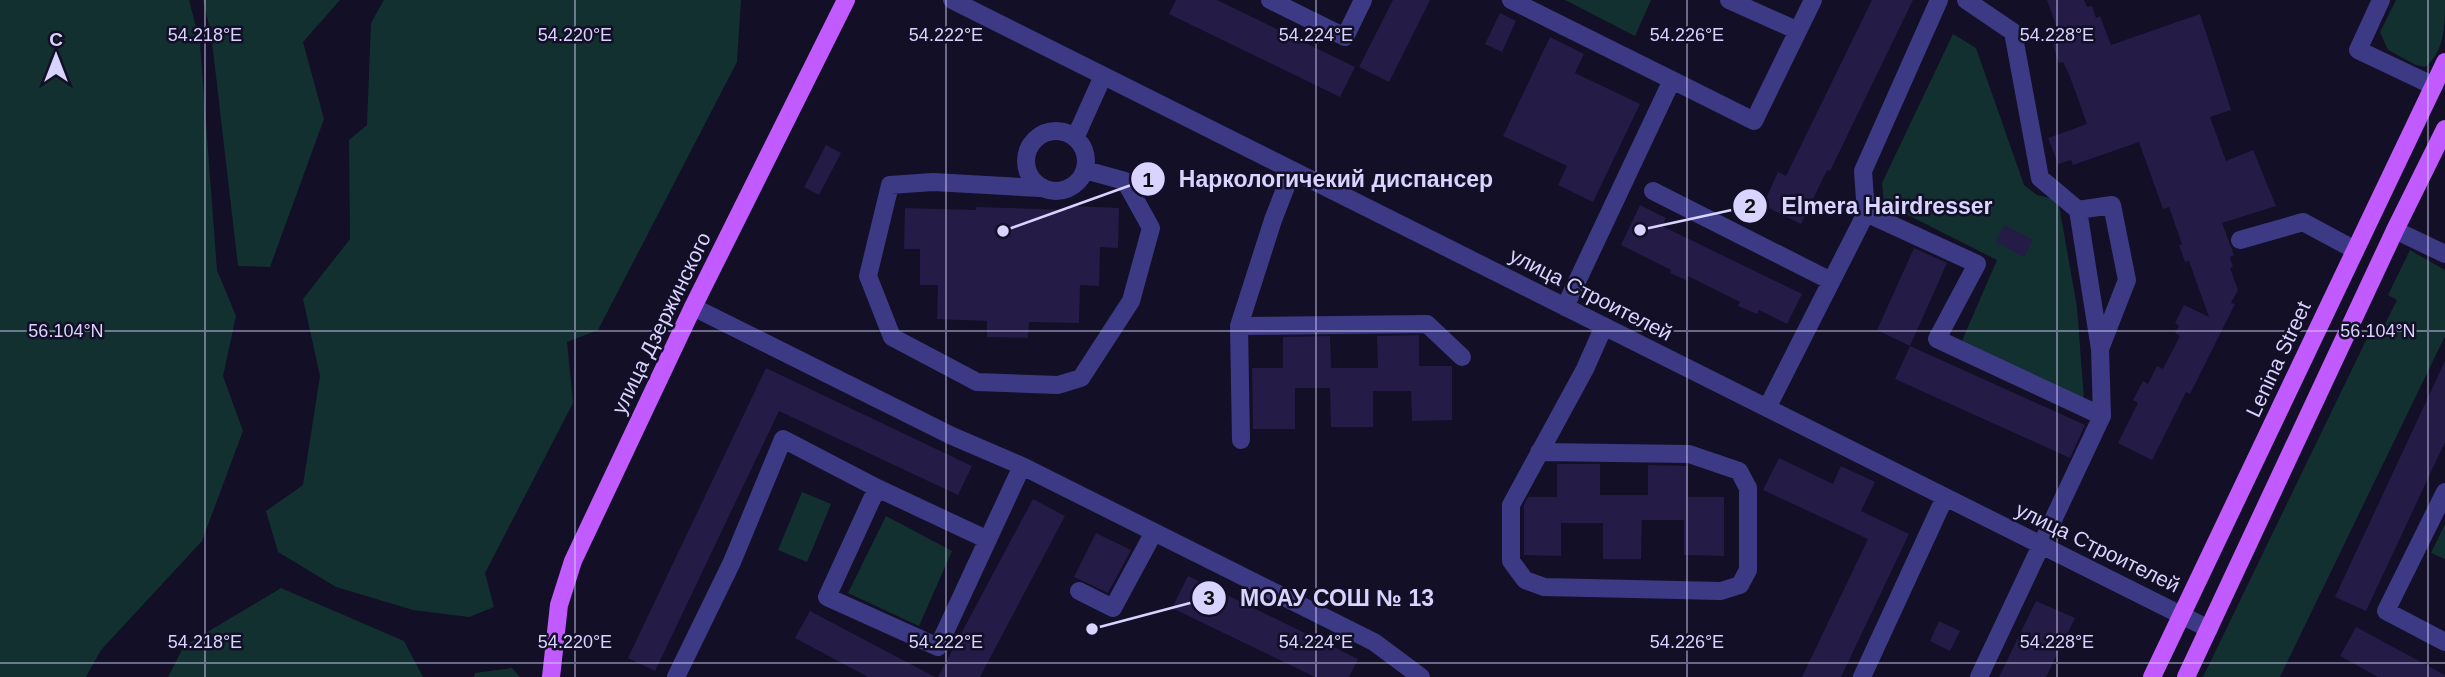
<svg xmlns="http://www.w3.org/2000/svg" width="2445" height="677" font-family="Helvetica,sans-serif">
	<rect width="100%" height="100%" fill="#130f26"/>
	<path fill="#12302f" d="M0,0H189L200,43L217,270L236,316L223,376L243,431L202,541L101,650L86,677H0Z
		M203,0H340L303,42L324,119L270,267L238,266L211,33Z
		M384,0H741L737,62L598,330L567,342L573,403L485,573L494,607L469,617L413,610L336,587L278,552L266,511L303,485L320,376L303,299L350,239L349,140L367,125L371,23Z
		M1565,0H1651L1635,36Z
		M2396,0H2445C2445,24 2445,52 2425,67L2416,65L2388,50L2380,32Z
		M1953,34L1976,48L2024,185L2037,195L2058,200L2077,307L2084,400L1961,343L1997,260L1884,203L1882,183Z
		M2410,250L2445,270V336L2280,677H2203L2372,328L2381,332L2397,300L2388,295Z
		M802,492L831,504L807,562L778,550Z
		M886,516L952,551L919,626L848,593Z
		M2445,524V559L2431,553Z
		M281,588L404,641L423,677H168L184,646Z
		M512,668L520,677H474L475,673Z"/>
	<path fill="#241b47" d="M1176,0H1217L1355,67L1340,97L1169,14Z
		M1393,0H1430L1389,82L1359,67Z
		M1872,0H1913L1830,171L1827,170L1801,224L1763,205L1778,172L1786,176Z
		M2047,0H2084L2087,7L2092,6L2096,18L2100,16L2111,45L2200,14L2231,110L2210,117L2226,161L2253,150L2276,206L2222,223L2234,255L2230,257L2233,267L2230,268L2238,290L2231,303L2235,304L2190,394L2186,392L2152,460L2118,443L2138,403L2133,400L2143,381L2148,384L2157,366L2163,369L2180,336L2175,333L2179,326L2175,323L2184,305L2209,317L2189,261L2185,262L2179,245L2182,244L2169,207L2163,209L2139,142L2073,165L2071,160L2058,164L2048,138L2087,124L2069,74L2063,62L2059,63L2053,45L2057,43L2054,33L2058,31Z
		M1500,13L1516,21L1502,52L1485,44Z
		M1550,37L1584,54L1575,73L1640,104L1593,202L1558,185L1567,166L1503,136Z
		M826,145L841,153L819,195L804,187Z
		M1640,205L1666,218L1662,226L1802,294L1787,324L1759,310L1757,314L1738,306L1740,302L1688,276L1686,280L1670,273L1671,270L1621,245Z
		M1069,206L1119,208L1118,248L1100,247L1099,286L1080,285L1079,323L1029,322L1028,338L987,337V321L937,319L938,285H920V249H904L905,208L976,210V207L1069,210Z
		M2004,225L2033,240L2024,257L1996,242Z
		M1914,248L1947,263L1910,346L1877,330Z
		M1419,335V366H1452V420L1412,421L1411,391H1373V427H1331L1330,388H1295V429H1253L1252,368H1283V337L1330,336L1331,368H1378L1377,336Z
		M1910,346L2085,425L2070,458L1895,379Z
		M2445,361V442L2366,611L2335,597Z
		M766,368L972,466L958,495L779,411L655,671L628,658Z
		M1779,458L1833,484L1841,466L1875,482L1861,511L1909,534L1841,677H1802L1868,539L1763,490Z
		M1557,464H1600V495H1648V465L1688,466V497H1724V556L1684,555V520H1642L1641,559H1603V523H1561V556L1524,555V505L1528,497H1557Z
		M1033,499L1065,516L980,677H938Z
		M1096,533L1131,550L1108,593L1074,577Z
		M1188,576L1358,659L1349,677H1315L1172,608Z
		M2036,601L2075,618L2046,677H1999Z
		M810,611L935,677H868L795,638Z
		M1939,621L1960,631L1950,651L1930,641Z
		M2356,627L2445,675V677H2378L2340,656Z"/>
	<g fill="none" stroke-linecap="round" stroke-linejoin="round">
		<path stroke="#3d3a85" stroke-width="18" d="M952,0L2209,629
			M1270,0L1345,37L1363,0
			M1511,0L1672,80
			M1729,0L1796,30
			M1966,0L2013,32L2040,178L2078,210L2100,349L2102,416L1979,677
			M2381,0L2358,50L2434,86
			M1026 161a30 30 0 1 1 60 0a30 30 0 1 1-60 0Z
			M1076,136L1103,76
			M1040,188L933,182L890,185L868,276L892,337L977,382L1058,385L1081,378L1131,301L1151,228L1125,181L1085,170
			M1653,191L1831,281
			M2078,210L2112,205L2127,280L2100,349
			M1866,213L1977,264L1937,339L2102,416
			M2395,230L2445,254
			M2240,240L2303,222L2355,250
			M693,307L952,436L1022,466L938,647L827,597L877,488
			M1565,307L1672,80L1754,121L1813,0
			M1239,326L1427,324L1462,357
			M1767,408L1866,213L1863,171L1939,0
			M1241,440L1239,326L1273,220L1292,171
			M1539,452L1689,454L1739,471L1748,488V570L1740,585L1721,591L1544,587L1525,580L1511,561V505L1585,369L1604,326
			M1022,466L1374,642L1421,677
			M2445,492L2386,611L2445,642
			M1079,591L1113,608L1154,532
			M676,677L732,562L783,439L877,488L988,540
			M1862,677L1945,497"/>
		<path stroke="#c25bff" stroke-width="18" d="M551,677L559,605L573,561L693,307L846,0
			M2152,677L2445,62
			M2186,677L2395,230L2445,129"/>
	</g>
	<path fill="none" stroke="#d9d4ff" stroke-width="2" stroke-opacity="0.45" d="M205,0V677M575,0V677M946,0V677M1316,0V677M1687,0V677M2057,0V677M2428,0V677M0,331H2445M0,663H2445"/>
	<g text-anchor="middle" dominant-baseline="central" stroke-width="5" stroke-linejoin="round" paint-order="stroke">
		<g font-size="21" fill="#d9d4ff" stroke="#130f26">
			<text transform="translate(1591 294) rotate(27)">улица Строителей</text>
			<text transform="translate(661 323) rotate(-64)">улица Дзержинского</text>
			<text transform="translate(2278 359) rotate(-65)">Lenina Street</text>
			<text transform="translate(2098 547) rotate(26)">улица Строителей</text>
		</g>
	</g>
	<g font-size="18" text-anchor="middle" fill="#d9d4ff" stroke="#130f26" stroke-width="5" stroke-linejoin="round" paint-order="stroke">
		<text x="205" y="41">54.218°E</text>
		<text x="575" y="41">54.220°E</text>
		<text x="946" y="41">54.222°E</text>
		<text x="1316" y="41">54.224°E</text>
		<text x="1687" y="41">54.226°E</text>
		<text x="2057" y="41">54.228°E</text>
		<text x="66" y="337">56.104°N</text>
		<text x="2378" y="337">56.104°N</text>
		<text x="205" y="648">54.218°E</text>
		<text x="575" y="648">54.220°E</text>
		<text x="946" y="648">54.222°E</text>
		<text x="1316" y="648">54.224°E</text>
		<text x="1687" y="648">54.226°E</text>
		<text x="2057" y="648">54.228°E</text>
	</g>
	<path fill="none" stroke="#d9d4ff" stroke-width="2.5" d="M1003 231L1148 179M1640 230L1750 206M1092 629L1209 598"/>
	<g fill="#d9d4ff" stroke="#130f26" stroke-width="2.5">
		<circle cx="1003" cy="231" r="7"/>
		<circle cx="1640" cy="230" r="7"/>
		<circle cx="1092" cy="629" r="7"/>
		<circle cx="1148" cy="179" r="18"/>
		<circle cx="1750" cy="206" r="18"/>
		<circle cx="1209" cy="598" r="18"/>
	</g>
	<g font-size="21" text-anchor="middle" font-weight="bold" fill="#111">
		<text x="1148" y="187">1</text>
		<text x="1750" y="213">2</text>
		<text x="1209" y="605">3</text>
	</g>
	<g font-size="23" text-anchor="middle" font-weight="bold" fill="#d9d4ff" stroke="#130f26" stroke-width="5" stroke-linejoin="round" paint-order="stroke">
		<text x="1336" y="187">Наркологичекий диспансер</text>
		<text x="1887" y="214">Elmera Hairdresser</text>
		<text x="1337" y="606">МОАУ СОШ № 13</text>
	</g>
	<g transform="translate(56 56)" stroke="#130f26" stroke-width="5" paint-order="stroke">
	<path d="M0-5L12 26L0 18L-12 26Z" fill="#d9d4ff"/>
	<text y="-10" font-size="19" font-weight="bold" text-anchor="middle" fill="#d9d4ff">С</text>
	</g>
</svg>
